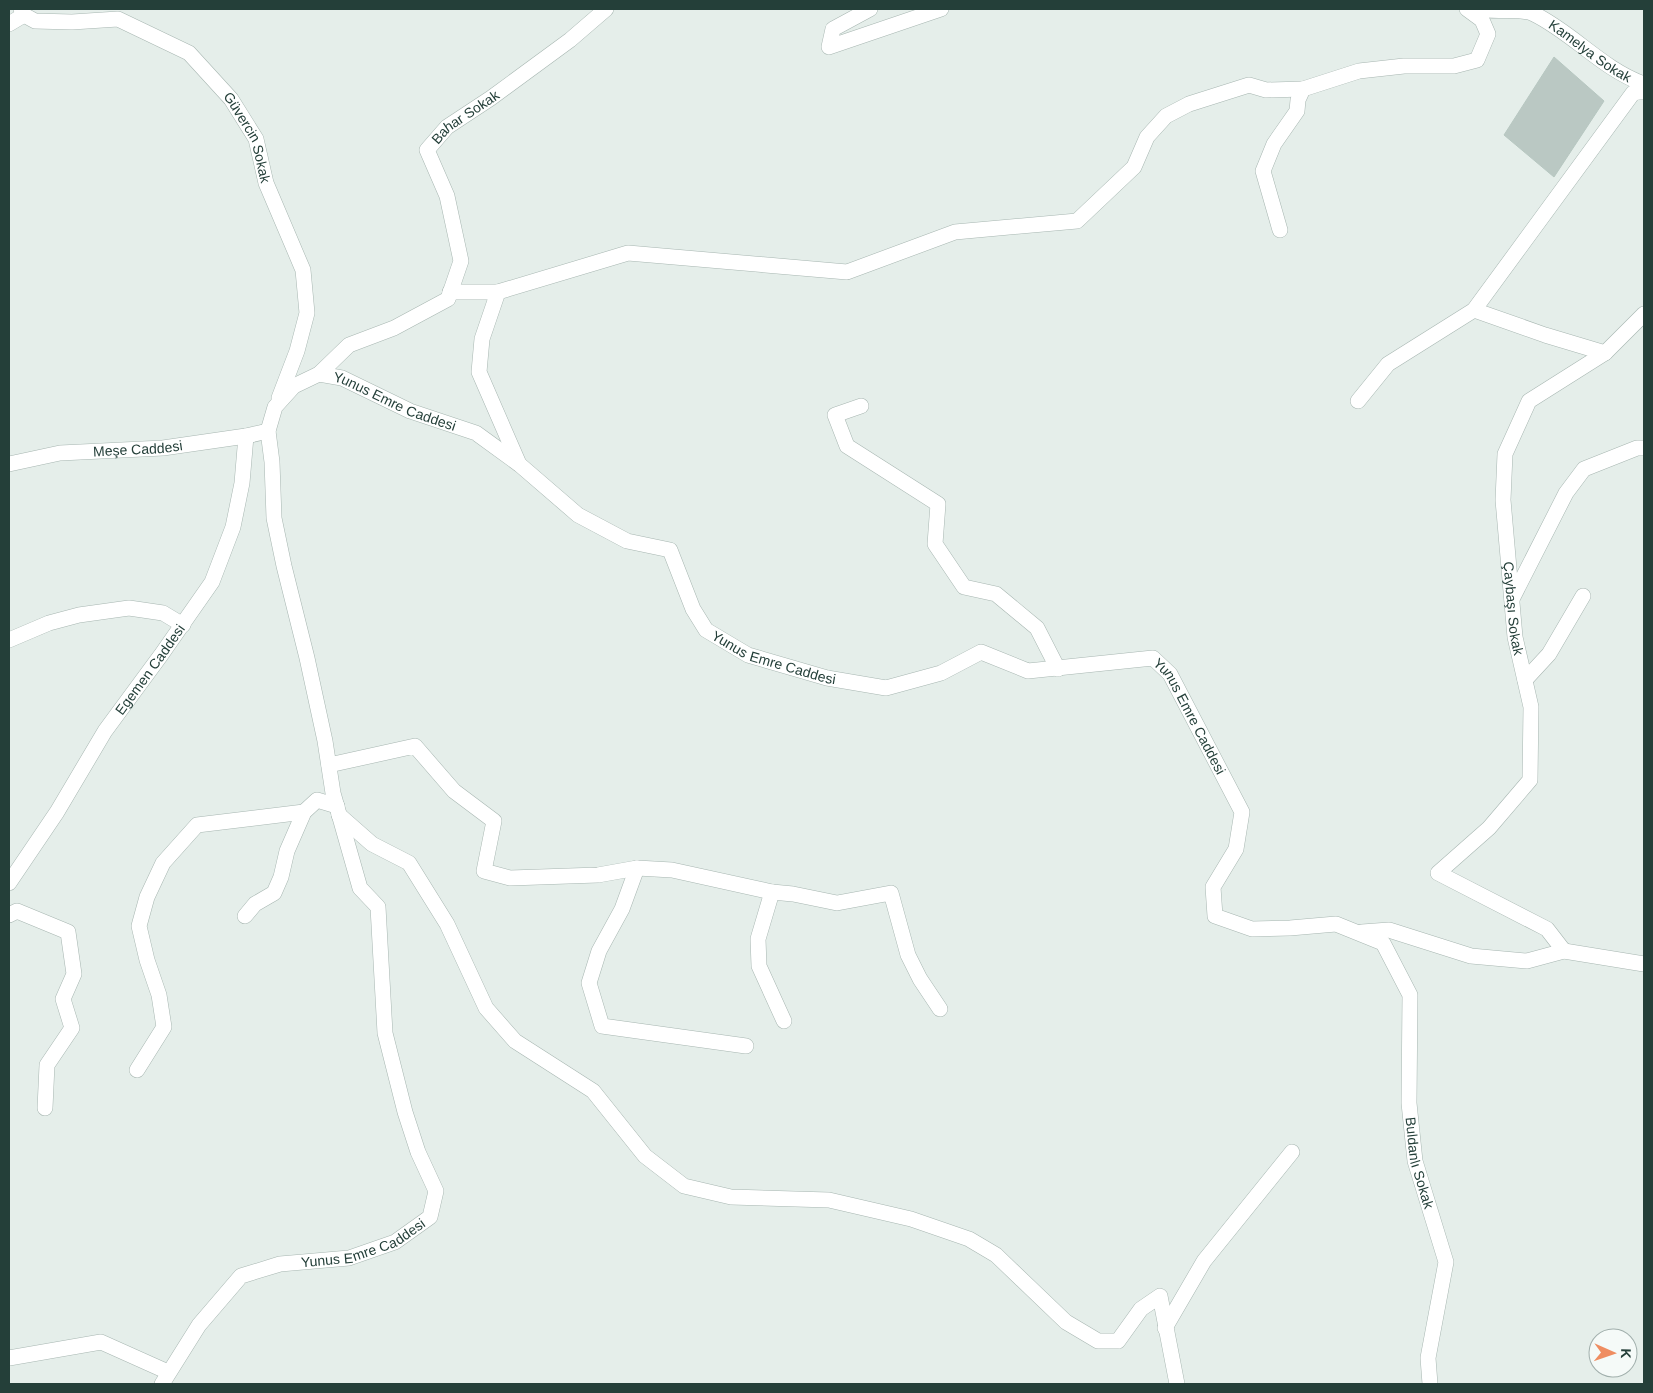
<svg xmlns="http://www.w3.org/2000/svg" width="1653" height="1393" font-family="Helvetica,sans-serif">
	<rect width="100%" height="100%" fill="#e5eeea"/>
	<path fill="#bac8c3" stroke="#b7c7c1" d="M1554,57L1604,101L1554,177L1504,135Z"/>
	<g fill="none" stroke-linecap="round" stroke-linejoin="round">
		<g stroke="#a7b6b1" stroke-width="16">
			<g id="minor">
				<path id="s1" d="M21,9L24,15L35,21L72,22L118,19L189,53L231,99L256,139L266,183L303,270L307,313L297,351L279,398"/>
				<path d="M870,9L833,29L829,47L941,9"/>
				<path id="s2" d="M1480,9C1495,13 1520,7 1534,14C1573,33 1602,69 1644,84"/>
				<path d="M9,24L24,15"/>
				<path d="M1280,230L1263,171L1274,144L1297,111L1298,100L1303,89L1359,71L1404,66H1454L1477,60L1488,34L1482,20L1467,9"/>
				<path d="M450,292H498"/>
				<path id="s3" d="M1474,310L1545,335L1605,353L1529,401L1505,454L1503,500L1515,637L1531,707L1530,780L1489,828L1438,873L1547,929L1564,951"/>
				<path d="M1605,353L1644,314"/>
				<path id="s4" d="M319,374L349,345L394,328L448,299L461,261L447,196L427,150L447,127L491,98L570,40L606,9"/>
				<path d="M1358,401L1388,364L1474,310L1633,93L1644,91"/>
				<path d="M861,406L835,415L847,446L938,504L935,544L964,587L996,594L1037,628L1058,669"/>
				<path id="s5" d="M9,464L60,453L163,448L246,436L268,431"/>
				<path d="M519,464L479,372L482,339L498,292L628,253L847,272L955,232L1077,221L1134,167L1147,137L1166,116L1189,104L1249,85L1266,90L1303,89"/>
				<path d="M1512,599L1566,493L1584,469L1637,448H1644"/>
				<path d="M9,640L49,623L79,615L129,608L163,613L183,625"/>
				<path d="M1525,680L1549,654L1583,596"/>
				<path d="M329,765L415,746L454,791L494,821L484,871L510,878L598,875L637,868L672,870L772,892L793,894L837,903L891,893L908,955L920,979L940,1009"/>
				<path d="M339,815L372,844L409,863L447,924L486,1008L515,1041L593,1091L645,1156L684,1186L731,1197L829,1200L911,1219L969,1239L996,1255L1066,1322L1098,1341H1118L1141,1309L1160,1296L1177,1384"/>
				<path d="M637,868L622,909L599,951L589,983L602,1026L746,1046"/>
				<path id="s6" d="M9,883L57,812L105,731L161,655L212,582L233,527L242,483L246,436"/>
				<path d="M772,892L758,939L759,966L784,1021"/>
				<path d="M9,915L17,911L68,932L74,974L63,999L72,1028L47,1065L45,1108"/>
				<path d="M245,916L255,904L274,893L281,877L287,851L304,812L317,800L337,806"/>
				<path d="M1362,932L1389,930L1471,956L1527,961L1564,951L1644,964"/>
				<path d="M137,1070L164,1027L159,995L147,960L139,926L147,897L163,863L197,825L304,812"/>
				<path d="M1165,1328L1204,1261L1292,1152"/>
				<path d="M9,1358L101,1342L168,1372"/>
				<path id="s7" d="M162,1384L199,1325L241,1276L280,1264L349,1258L395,1242L430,1217L436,1191L418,1152L405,1112L385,1033L378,907L360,888L333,793L325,741L307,658L284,566L274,518L272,462L268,431L275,407L294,386L319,374L342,378L410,411L476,433L520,465L578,515L627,541L670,550L693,609L706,630L748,655L827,678L886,688L941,673L981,652L1028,671L1153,658L1170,674L1242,812L1236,849L1213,887L1215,916L1252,929L1290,928L1336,924L1383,943L1410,995L1409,1103L1415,1161L1446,1262L1428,1358L1430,1384"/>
			</g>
		</g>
		<use href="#minor" stroke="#fff" stroke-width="15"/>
	</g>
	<g text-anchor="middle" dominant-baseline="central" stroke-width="4" stroke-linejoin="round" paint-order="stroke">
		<g font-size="14" fill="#243f39" stroke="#f5faf8">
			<text stroke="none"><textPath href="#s2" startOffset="122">Kamelya Sokak</textPath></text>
			<text stroke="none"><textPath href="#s4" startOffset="359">Bahar Sokak</textPath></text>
			<text stroke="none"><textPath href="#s1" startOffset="286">Güvercin Sokak</textPath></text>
			<text stroke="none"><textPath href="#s7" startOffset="1311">Yunus Emre Caddesi</textPath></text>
			<text stroke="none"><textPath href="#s5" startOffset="130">Meşe Caddesi</textPath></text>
			<text stroke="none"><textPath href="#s3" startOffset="441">Çaybaşı Sokak</textPath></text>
			<text stroke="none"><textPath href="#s7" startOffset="1791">Yunus Emre Caddesi</textPath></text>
			<text stroke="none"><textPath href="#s6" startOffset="256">Egemen Caddesi</textPath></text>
			<text stroke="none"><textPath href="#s7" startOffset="2256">Yunus Emre Caddesi</textPath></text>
			<text stroke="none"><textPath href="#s7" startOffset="2878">Buldanlı Sokak</textPath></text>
			<text stroke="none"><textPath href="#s7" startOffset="262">Yunus Emre Caddesi</textPath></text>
		</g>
	</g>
	<rect width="1653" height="1393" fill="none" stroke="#243f39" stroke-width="20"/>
	<g transform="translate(1613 1353) rotate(92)"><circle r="24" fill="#f5faf8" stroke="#a1afac"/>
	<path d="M0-4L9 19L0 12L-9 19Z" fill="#ef8d61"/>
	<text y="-8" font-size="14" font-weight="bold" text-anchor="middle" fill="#243f39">K</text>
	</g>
</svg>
